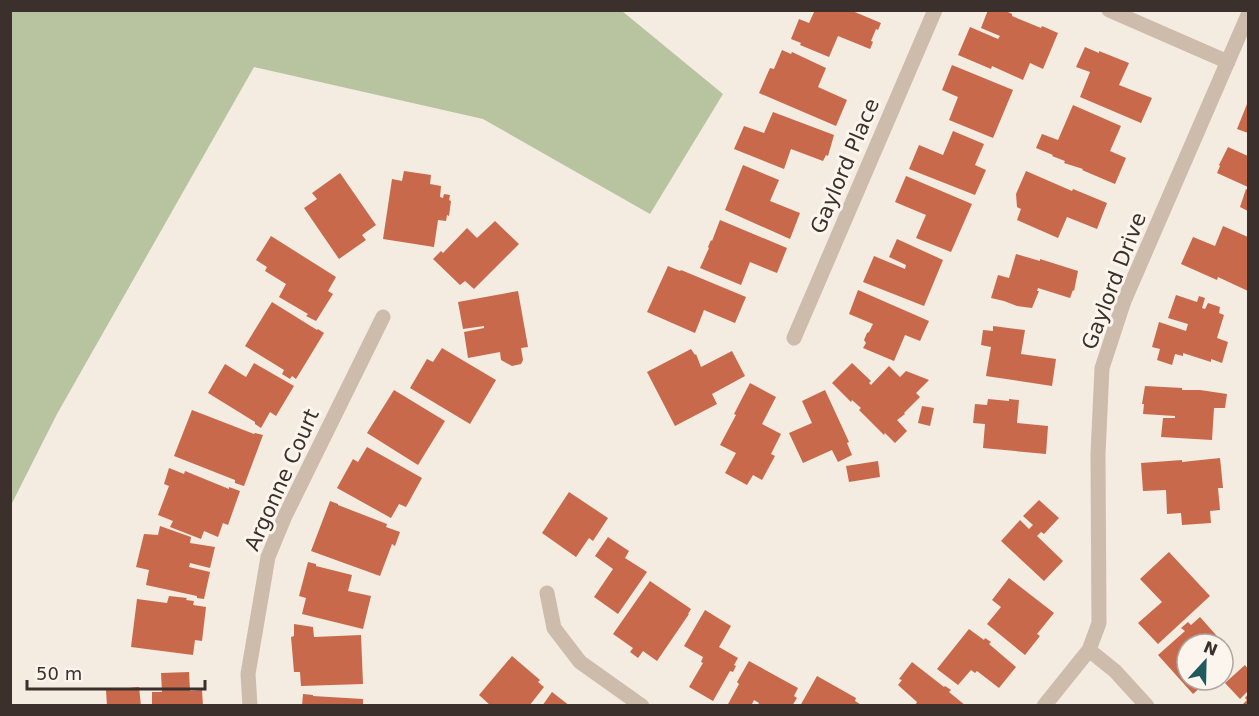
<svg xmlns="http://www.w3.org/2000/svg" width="1259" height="716" font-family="'DejaVu Sans',sans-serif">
	<rect width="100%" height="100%" fill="#f4ebe1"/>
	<path fill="#b8c4a0" d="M11,10L622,11L723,94L650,214L483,119L254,67L57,414L11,505Z"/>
	<path fill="#c8694b" d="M815,10H850L881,23L878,30L876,29L871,41L873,42L870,49L838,36L829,57L800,45L801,43L791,39L799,19L809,23Z
		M988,10H1004L1012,14V16L1041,28L1042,26L1058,33L1043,69L1030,63L1023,80L992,66L991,69L958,55L970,27L998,39L1000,36L981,28Z
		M1085,47L1099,53V51L1129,63L1119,85L1152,98L1141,123L1080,97L1090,72L1076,67Z
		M782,50L791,54L792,52L826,68L818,87L847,100L836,126L759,93L770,68L774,69Z
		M952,65L1013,90L993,138L949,120L958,97L942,90Z
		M1247,104H1248V133L1237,129Z
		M1073,105L1121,126L1110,151L1126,158L1115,184L1082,170L1083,169L1064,163L1065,161L1052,156L1053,155L1036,148L1042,134L1058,140Z
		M773,112L834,135L828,156L826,155L823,161L791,149L784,169L734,149L744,126L764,133Z
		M953,131L984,144L975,165L986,170L975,195L909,169L919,145L943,155Z
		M1228,147L1248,156V187L1217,173L1220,166L1219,165Z
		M743,165L779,180L770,201L800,213L790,239L725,210Z
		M404,171L431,175L430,184L441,186L440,197L443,198L444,194L450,195L449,200L451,201L449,216L447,215L446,221L438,220L434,247L383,239L392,179L402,181Z
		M1026,171L1072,191L1073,189L1107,203L1097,229L1067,217L1058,238L1017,220L1021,209L1017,207L1016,194Z
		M340,173L376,225L362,235L366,240L339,259L304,208L317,199L312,193Z
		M906,176L972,204L951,252L916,238L926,215L895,202Z
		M1246,189L1248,190V211L1240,207Z
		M720,220L787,248L777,273L750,262L741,285L700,268L709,248L708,247L711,240L712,241Z
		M495,221L519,244L474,289L465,281L460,285L433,259L441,251L443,253L467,228L477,238Z
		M1223,226L1248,237V291L1218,277L1217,280L1181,264L1193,237L1215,246Z
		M271,236L336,277L328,291L333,294L316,321L306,316L308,314L279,297L286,284L265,271L267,267L256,260Z
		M897,239L943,260L924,306L863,282L874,256L905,269L906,265L889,257Z
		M1016,254L1040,261V259L1078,271L1074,291L1073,290L1070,298L1038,288L1037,291H1039L1032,308L1017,306L1004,301L991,298L998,275L1009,278Z
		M668,266L680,271L681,270L746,297L735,323L704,310L695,333L647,312Z
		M858,290L929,321L920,341L905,335L894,361L863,348L866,343L864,340L867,333L869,332L873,324L849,314Z
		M518,291L528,347L521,348L523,360L521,364L512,366L501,360L500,352L468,358L464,332L484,328V326L463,329L458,302Z
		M1176,295L1197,302L1199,296L1205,298L1202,308L1205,309L1208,303L1220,307L1219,313L1224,315L1217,338L1228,342L1222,363L1211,359V362L1183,353V356L1175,354L1172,365L1157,360L1160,349L1152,347L1159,322L1186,331L1188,324L1168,318Z
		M272,302L317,330L318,329L324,333L296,379L292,376L290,379L282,374L284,370L245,346Z
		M993,326L1025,330L1021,354L1056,359L1052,386L986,376L991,347L981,345L983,330L993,331Z
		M442,348L496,380L470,424L410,388L427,359L433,362Z
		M691,349L695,355L696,354L701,367L732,351L745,376L712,394L717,404L675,426L647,372Z
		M254,363L294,386L276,416L270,412L261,428L255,424V422L208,393L225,364L246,377Z
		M852,363L871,381L869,383L871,385L889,366L900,377L906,371L929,380L916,393L920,397L904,413L905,414L897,420L907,431L895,443L885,433L884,435L859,410L861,408L852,400L851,402L832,383Z
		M750,383L776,397L762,424L781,434L771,454L775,456L762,480L753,475L747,485L725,473L736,453L720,445L736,415L734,414Z
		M1145,386L1182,388V390H1200L1227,394L1225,408H1214L1212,440L1161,437L1163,418H1175V416L1143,414L1144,404H1142Z
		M394,390L445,421L418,465L367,433Z
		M825,390L849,442L847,443L852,455L838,462L832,450L803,463L789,433L812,423L802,401Z
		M988,399L1009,401V399L1019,400L1017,423L1048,426L1046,454L983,448L985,424L973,423L975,404L987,405Z
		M922,406L934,408L930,426L918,423Z
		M192,410L254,434L255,433L263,435L244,486L235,483V480L174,456Z
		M367,447L422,478L406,507L399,504L391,518L337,488L353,459L358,462Z
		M1220,458L1223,488H1218L1220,510L1210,511L1211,523L1182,525L1181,513L1167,514L1166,490L1143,491L1141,463L1182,460V462Z
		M878,461L880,477L849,482L846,466Z
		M169,468L184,474L185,471L229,489V487L240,491L228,525L223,523L218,537L204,531L201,539L170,527L173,521L158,515L169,486L164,484Z
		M569,492L608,518L593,541L589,538L576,557L542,533Z
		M1039,500L1059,518L1044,534L1041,532L1037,536L1063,561L1044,581L1001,541L1020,520L1029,529L1033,525L1023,516Z
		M330,501L338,504V505L387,524L386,527L400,532L395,546L392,544L380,576L311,551Z
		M160,526L191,537L190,543L215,547L210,568L190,563L189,567L210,572L204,599L197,598V596L146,585L149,570L136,567L144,534L158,535Z
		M608,537L629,551L625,558L647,572L618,614L594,597L613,569L595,556Z
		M1169,552L1210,596L1158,644L1138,623L1162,602L1140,579Z
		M308,562L316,564V566L352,575L348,591L371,596L363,629L302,614L306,598L299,596Z
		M1009,578L1054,613L1037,634L1040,636L1025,655L987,624L1001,607L992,600Z
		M650,581L691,609L688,614H689L657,661L643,651L638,658L630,652L633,648L613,634Z
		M169,596L187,598L186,600L194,601L193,605L206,607L202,641L195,640L193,655L131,647L137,599L167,603Z
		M705,610L731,626L719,647L738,658L734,665L736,666L733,672L730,671L713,701L689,687L703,663L701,662L703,657L684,646Z
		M1200,617L1231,652L1225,657L1229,662L1223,667V644H1187V680H1209L1193,694L1158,655L1185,631L1181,628L1188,622L1191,625Z
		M294,624L313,627L314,637L361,635L363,684L301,686L300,672H294L291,637L294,636Z
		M969,629L984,640L985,638L991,642L989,644L1016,667L999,688L977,671L975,673L971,670L958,685L937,669Z
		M512,656L540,680L538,682L544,687L529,706H491L479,695Z
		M749,661L798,688L794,696L797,698L792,706H757L759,703L754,700L751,706H727L739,684L737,682Z
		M912,662L944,687L945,686L951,690L949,692L966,706H915L917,702L898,685L902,680L899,679Z
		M1245,665L1248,669V691L1240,699L1225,683Z
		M189,672L190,691L202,690L203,706H152V692H162L161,673Z
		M817,676L856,698L855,701L863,706H800Z
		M139,687L141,706H107L106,690Z
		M552,692L570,706H542Z
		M303,694L313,695V696L363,699V706H302Z
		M1248,694V706H1241L1247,700L1245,698Z"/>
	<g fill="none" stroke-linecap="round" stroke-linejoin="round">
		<path stroke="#cdbbac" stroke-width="15" d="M1109,10L1228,62
			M794,338L935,10
			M547,593L554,628L580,662L642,706
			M1089,650L1115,671L1147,706
			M250,706L248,674L268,557L285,516L383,317
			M1044,706L1089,650L1099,623L1098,454L1102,368L1124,301L1248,15"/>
	</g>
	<g text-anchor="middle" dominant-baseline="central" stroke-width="6" stroke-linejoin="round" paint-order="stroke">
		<g font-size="21" fill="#3b302b" stroke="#fbf5ee">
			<text transform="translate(845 166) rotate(-67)">Gaylord Place</text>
			<text transform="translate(1114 281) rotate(-69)">Gaylord Drive</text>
			<text transform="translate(282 480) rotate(-66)">Argonne Court</text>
		</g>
	</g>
	<rect width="1259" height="716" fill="none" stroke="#3b302b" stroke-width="24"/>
	<g transform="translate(1205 662) rotate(22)"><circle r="28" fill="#fbf5ee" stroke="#aea6a0" stroke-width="1.5"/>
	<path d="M0-4.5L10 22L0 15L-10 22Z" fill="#1f5a5e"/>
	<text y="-9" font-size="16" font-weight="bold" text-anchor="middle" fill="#3b302b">N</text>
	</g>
	<path d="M27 680v9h178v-9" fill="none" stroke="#3b302b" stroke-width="3"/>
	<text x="36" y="680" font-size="18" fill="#3b302b" stroke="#fbf5ee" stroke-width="4.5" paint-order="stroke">50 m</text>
</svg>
